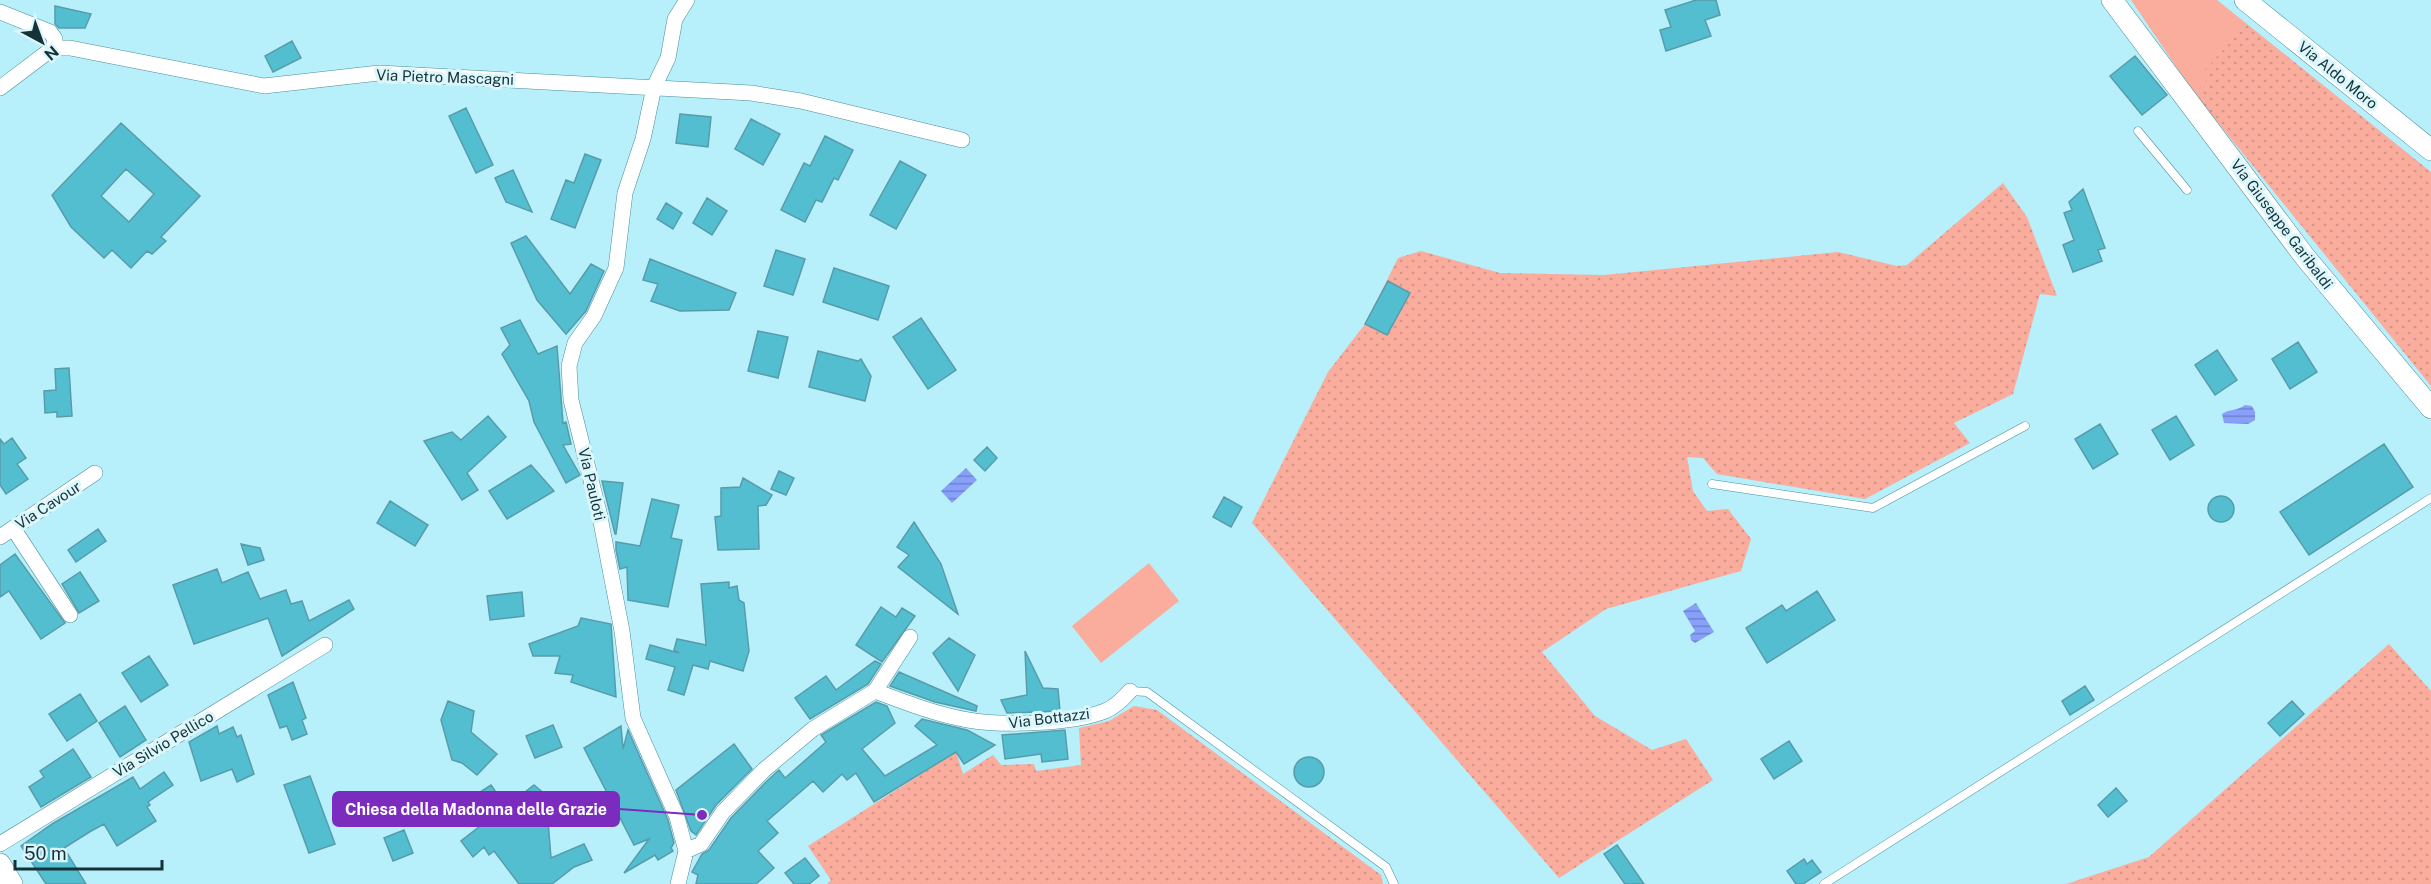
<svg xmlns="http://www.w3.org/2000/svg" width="2431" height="884" font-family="'Public Sans',sans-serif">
	<defs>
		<pattern id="grass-dots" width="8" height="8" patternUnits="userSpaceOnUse" patternTransform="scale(1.5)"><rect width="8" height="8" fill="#faac9d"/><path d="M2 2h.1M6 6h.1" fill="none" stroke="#d59488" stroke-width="1.8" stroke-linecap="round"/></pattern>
		<pattern id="water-rules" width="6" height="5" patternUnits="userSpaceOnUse" patternTransform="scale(1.5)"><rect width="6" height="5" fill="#88a0fa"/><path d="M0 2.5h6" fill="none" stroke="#6e83cb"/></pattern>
	</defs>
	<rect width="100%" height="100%" fill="#b7effa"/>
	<path fill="url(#grass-dots)" d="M2247,24L2431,172V386L2194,93L2207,79L2202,72Z
		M2003,183L2027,217L2057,296L2040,294L2013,394L1954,423L1970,443L1865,499L1717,474L1703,458L1687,457L1693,491L1707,511L1728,509L1751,539L1741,571L1606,609L1542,652L1595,716L1652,750L1686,739L1713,780L1559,878L1252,523L1328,372L1365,324L1398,258L1421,251L1500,273L1604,275L1838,252L1897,266L1907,265Z
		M2389,644L2431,691V884H2066L2149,857Z
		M1134,706L1157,710L1381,875L1383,884H827L831,880L808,846L956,752L963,774L993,755L1001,765L1034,764L1036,771L1081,765L1079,728L1109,721Z"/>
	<path fill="#faac9d" d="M2131,0H2217L2247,24L2203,72L2208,79L2194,93Z
		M1149,563L1179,601L1101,663L1072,626Z"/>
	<path fill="url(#water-rules)" d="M2245,405L2252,406L2255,412V420L2248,424L2224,423L2222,414C2229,409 2237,411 2245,405Z
		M966,468L977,480L952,503L941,491Z
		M1696,603L1714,632L1695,643L1691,640L1690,635L1695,631L1683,611Z"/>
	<path fill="#54bed1" stroke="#579caa" stroke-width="1.5" fill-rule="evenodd" d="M1696,0H1716L1720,15L1705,20L1711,36L1666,51L1660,30L1671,27L1665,10Z
		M55,6L91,14L85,28H59L55,24Z
		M292,41L301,58L273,72L265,56Z
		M2135,56L2167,95L2142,115L2110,76Z
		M466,108L493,165L476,173L449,116Z
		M680,114L711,117L708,147L676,143Z
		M751,119L780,134L763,165L735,149Z
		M121,123L200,196L161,237L166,241L152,254L147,251L131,268L112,250L104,258L71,227L52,195ZM126,169L154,194L129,222L101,196Z
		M825,136L853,150L838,180L834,178L822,202L816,200L805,222L781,210L804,163L810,166Z
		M585,154L601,160L575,228L551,219L566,180L574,183Z
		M900,161L926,175L896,229L870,215Z
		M513,170L532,212L506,202L495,178Z
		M2083,189L2105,248L2098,250L2102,261L2073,272L2063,245L2074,240L2064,213L2072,210L2069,202Z
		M707,198L727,211L712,235L693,223Z
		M666,203L682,213L673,229L657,219Z
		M526,236L570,294L591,264L604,271L586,311L566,334L537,300L511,243Z
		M776,250L805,259L793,295L764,286Z
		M650,259L736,293L729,310L680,311L651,301L658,284L643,280Z
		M834,268L889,286L878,320L823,302Z
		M1388,281L1410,293L1387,335L1365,324Z
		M921,318L956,370L928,389L893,337Z
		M520,320L538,354L557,346L563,423L566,422L571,444L563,445L580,475L566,483L534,422L529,401L502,354L510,345L501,328Z
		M758,331L788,337L778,378L748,371Z
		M2298,342L2317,372L2290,389L2272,359Z
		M2217,350L2237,380L2215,395L2195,365Z
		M818,351L858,361L861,359L871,376L865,401L809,387Z
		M69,368L72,416L57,417V412L45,413L44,391L56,390L55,369Z
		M488,416L506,437L467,473L478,490L462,500L424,441L452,432L461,440Z
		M2176,416L2194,445L2170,460L2152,430Z
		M2100,424L2118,454L2093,469L2075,439Z
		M12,438L26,458L17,464L28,479L6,494L0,485V439L4,444Z
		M2384,444L2413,487L2309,555L2280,512Z
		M987,447L997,458L985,471L974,460Z
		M531,465L554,491L507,519L489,491Z
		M779,471L794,478L786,495L771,489Z
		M743,478L772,495L766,505L758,506L759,549L718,550L715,517L721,516V488L740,487Z
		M602,481L623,483L616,534H615Z
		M2208 509a13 13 0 1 1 26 0a13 13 0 1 1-26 0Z
		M1224,497L1242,507L1231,527L1213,517Z
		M652,499L679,505L671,538L682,540L668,607L628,600L627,567L620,569L616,550V542L640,546Z
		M390,501L428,525L415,546L377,523Z
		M914,522L941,564L958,614L898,567L909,555L897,547Z
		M98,529L106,541L76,562L68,550Z
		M241,544L260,548L264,560L248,565Z
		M15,554L65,623L41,639L9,591L0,597V565Z
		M217,569L222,583L248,572L260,599L286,590L291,604L302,601L309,621L349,600L354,609L282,656L268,618L194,644L173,585Z
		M80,572L99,601L79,613L62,584Z
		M729,582V588L737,586L739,600L744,603L749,651L743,671L710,661L708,669L693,665L684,695L668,690L675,667L646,659L650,645L679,653L674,650L677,639L706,645L701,584Z
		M1817,591L1835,620L1767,663L1746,628L1782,605L1786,611Z
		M522,592L524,616L490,620L487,596Z
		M881,607L896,617L902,608L915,616L882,662L856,645Z
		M581,618L611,624L616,697L571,682L573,675L555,673L560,656H533L529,644L578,626Z
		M949,638L975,655L958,691L933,653Z
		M1025,651L1043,688L1058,689L1060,711L1007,713L1001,700L1027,695Z
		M149,656L168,685L141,702L122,673Z
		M875,661L881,664L868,684L810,719L795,698L826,676L836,690Z
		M899,672L977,706L976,711L935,702L890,686Z
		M293,682L306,718L302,720L307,734L292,740L287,726L280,728L268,695Z
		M2085,686L2094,700L2070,715L2062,701Z
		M80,694L97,721L67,741L49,714Z
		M448,701L474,711L471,732L497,754L477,775L462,763L452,760L441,720Z
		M2292,701L2304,714L2280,736L2268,723Z
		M876,702L887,706L895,723L862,749L885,776L937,745L915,726L922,719L967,730L995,745L964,764L956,752L874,802L856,773L847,780L842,774L823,792L813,781L767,821L778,833L758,851L774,868L756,884H696L698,875L692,872L702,854L709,850L731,818L768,780L779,770L785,778L826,742L821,735Z
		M125,706L146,740L120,757L99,723Z
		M553,725L562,747L535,758L526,736Z
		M217,726L219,734L233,727L237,737L241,735L254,774L237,782L232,769L201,781L189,742Z
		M621,726L623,749L628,730L668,820L674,843L671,848L673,851L658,860L655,855L624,873L649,839L634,845L584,748Z
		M1065,730L1068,759L1042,762L1041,754L1005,759L1002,735Z
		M1789,741L1802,761L1774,779L1761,759Z
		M734,744L752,769L716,805L696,835L691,831L676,790Z
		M73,749L91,777L41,807L29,787L44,777L40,771Z
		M1294 772a15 15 0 1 1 30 0a15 15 0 1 1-30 0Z
		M164,772L173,785L148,802L150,805L147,807L156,821L117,846L104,824L91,831L64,848L86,884H46L21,846L52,824L133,777L140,789Z
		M310,776L335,844L309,853L284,785Z
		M491,785L506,807L534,785L546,795L551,858L584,844L592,860L574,867L552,884H519L494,851L489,855L484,847L473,857L461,841L489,819L474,796Z
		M2116,788L2127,801L2108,817L2098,805Z
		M404,830L413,853L393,861L384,838Z
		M1617,845L1644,884H1625L1604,854Z
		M805,858L819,876L809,884H794L785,873Z
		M1804,859L1807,864L1812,860L1821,872L1803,884H1796L1787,871Z"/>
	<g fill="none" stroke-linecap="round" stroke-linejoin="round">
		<g stroke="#498f9c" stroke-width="9">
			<path id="service" d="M2138,131L2187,190
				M1712,484L1873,508L2025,426
				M1130,691L1147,692L1386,867L1394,884
				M1824,884L2431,498"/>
		</g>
		<g stroke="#498f9c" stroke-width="16">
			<path id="minor" d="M0,12L50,32L55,39L53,48
				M0,88L53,48H70L264,86L379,73L751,93L801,101L962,140
				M13,528L70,615
				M0,537L95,473
				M875,691L910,637
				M0,844L325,645
				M686,851L701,844L723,812L764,770L813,729L875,691C904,702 937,715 968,720C1002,726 1072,724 1105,711C1115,707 1123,699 1130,691
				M678,884L686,851L677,817L633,718L622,631L599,512L571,400L569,366L575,343L594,316L616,268L625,193L643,139L654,87L668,58L675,19L687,0"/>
		</g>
		<g stroke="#498f9c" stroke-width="22">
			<path id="secondary" d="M2112,0L2305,257L2431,408
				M2245,0L2431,150
				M0,864L12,884"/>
		</g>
		<use href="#service" stroke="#fff" stroke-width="8"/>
		<use href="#minor" stroke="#fff" stroke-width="15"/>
		<use href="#secondary" stroke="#fff" stroke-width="21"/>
	</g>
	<g text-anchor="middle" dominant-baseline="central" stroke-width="6" stroke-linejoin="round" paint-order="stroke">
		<g font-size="15" fill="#143237" stroke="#dcf7fc">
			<text transform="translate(2338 75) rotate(39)">Via Aldo Moro</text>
			<text transform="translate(445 77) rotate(2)">Via Pietro Mascagni</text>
			<text transform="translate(2282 224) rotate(53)">Via Giuseppe Garibaldi</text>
			<text transform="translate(592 484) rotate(77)">Via Pauloti</text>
			<text transform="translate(48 505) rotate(-33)">Via Cavour</text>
			<text transform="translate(1049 718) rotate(-7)">Via Bottazzi</text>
			<text transform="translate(163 744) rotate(-31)">Via Silvio Pellico</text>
		</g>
	</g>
	<path fill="none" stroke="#7b2cbf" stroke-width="2" d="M702 815L619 809"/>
	<circle fill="#7b2cbf" stroke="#dcf7fc" stroke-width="2" cx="702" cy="815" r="6"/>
	<rect fill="#7b2cbf" stroke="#7b2cbf" stroke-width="2" x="333" y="792" width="286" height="34" rx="6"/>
	<g font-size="16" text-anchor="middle" font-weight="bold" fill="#fff">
		<text x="476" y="815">Chiesa della Madonna delle Grazie</text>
	</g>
	<g transform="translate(42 42) rotate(139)" stroke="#dcf7fc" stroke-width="4.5" paint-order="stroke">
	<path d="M0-4.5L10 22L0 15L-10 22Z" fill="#143237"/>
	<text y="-9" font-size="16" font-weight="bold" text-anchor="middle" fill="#143237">N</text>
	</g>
	<path d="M15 860v9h147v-9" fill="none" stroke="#143237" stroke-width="3"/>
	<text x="24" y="860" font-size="18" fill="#143237" stroke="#dcf7fc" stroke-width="4.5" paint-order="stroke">50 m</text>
</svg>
